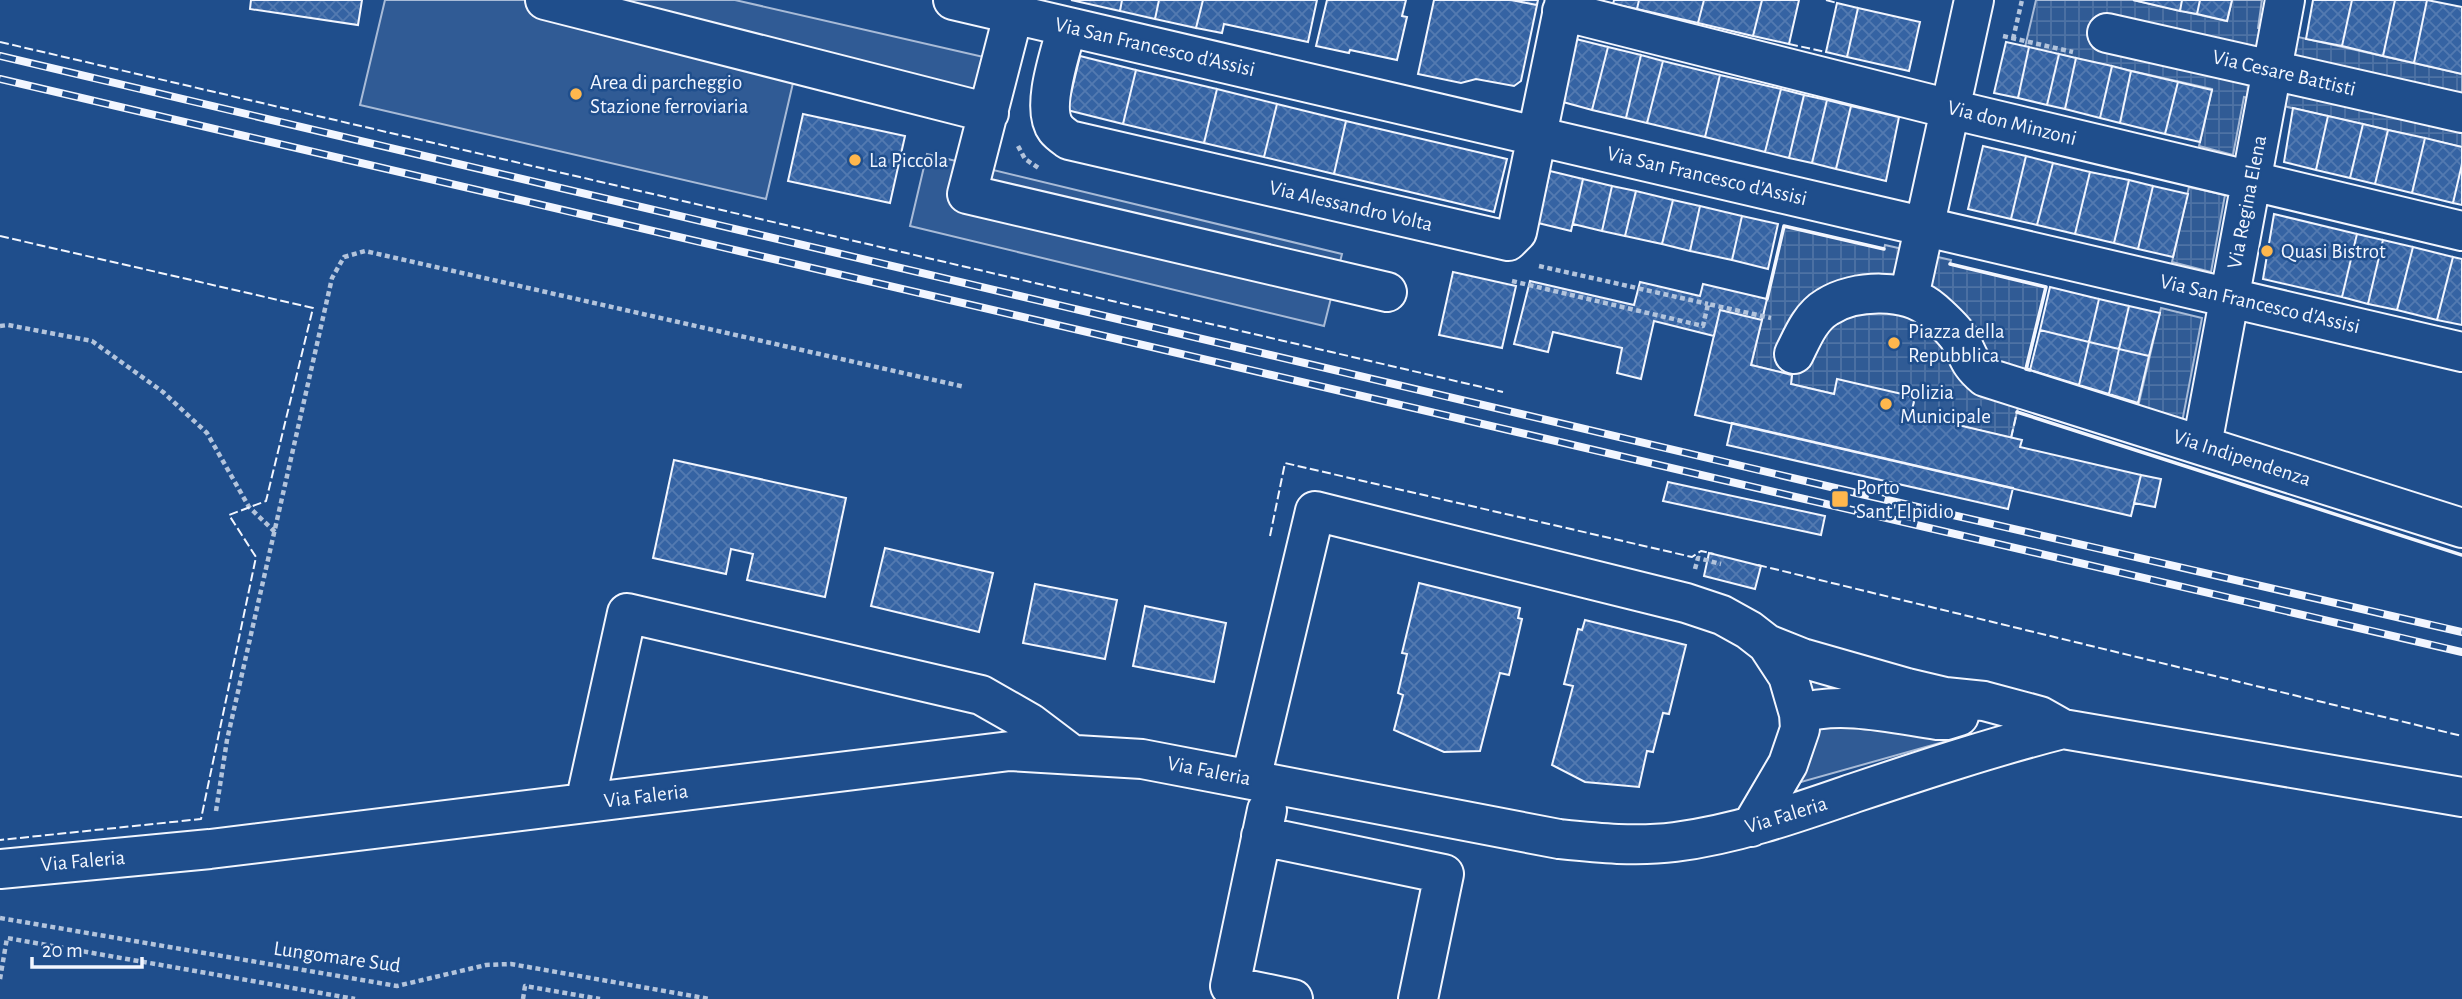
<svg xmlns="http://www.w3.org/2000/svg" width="2462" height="999" font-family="'Alegreya Sans',sans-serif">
	<defs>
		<pattern id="plaza-grid" width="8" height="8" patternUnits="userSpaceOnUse" patternTransform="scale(1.75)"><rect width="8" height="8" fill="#305b95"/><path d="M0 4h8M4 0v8" fill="none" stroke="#4e73a5"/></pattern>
		<pattern id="building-cross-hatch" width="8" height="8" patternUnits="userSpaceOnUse" patternTransform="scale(1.75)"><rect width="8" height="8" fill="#3563a3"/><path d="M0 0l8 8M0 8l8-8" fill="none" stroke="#537ab1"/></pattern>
	</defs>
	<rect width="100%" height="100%" fill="#1f4e8c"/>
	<path fill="#305b95" stroke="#a8bbd7" stroke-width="2" d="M385,0H735L988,58L972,124L793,83L766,199L360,105Z
		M927,154L1342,254L1324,326L910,226Z
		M1791,661L1953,707L1947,741L1794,784Z"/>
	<path fill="url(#plaza-grid)" stroke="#a8bbd7" stroke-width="2" d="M2036,0H2133L2227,21L2232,0H2262L2258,28L2462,74V147L2244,97L2233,155L2199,146L2212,89L2025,47Z
		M2189,187L2225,195L2211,272L2172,262Z
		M1784,226L1884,249L1885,245L1951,260L1950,264L2046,287L2011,438L1911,414L1915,397L1834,394L1791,384L1792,375L1751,365Z
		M2161,308L2202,318L2179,438L2134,424Z"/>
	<path fill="url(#building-cross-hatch)" stroke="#f2f6ff" stroke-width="2" d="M251,0H362L358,25L250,9Z
		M1071,0H1122L1120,11Z
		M1122,0H1159L1155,19L1120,11Z
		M1159,0H1203L1196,28L1155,19Z
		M1203,0H1317L1308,42L1224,24L1222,33L1196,28Z
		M1327,0H1406L1402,16L1407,17L1397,60L1350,50L1349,53L1316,46Z
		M1434,0H1511L1537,5L1521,81L1514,86L1476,79L1461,83L1418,74Z
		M1511,0H1538L1537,5Z
		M1614,0H1639L1637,9L1613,4Z
		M1639,0H1704L1698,23L1637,9Z
		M1704,0H1762L1753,36L1698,23Z
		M1762,0H1799L1789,44L1753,36Z
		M2133,0H2182L2180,11Z
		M2182,0H2200L2197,14L2180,11Z
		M2200,0H2232L2227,21L2197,14Z
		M2313,0H2352L2342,46L2306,39Z
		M2352,0H2395L2383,56L2342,46Z
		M2395,0H2427L2414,63L2383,56Z
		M2427,0L2462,7V74L2414,63Z
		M1837,3L1858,8L1847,57L1826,52Z
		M1858,8L1920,22L1909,71L1847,57Z
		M1576,39L1608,47L1592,110L1563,102Z
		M2006,42L2029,47L2018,98L1994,93Z
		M1608,47L1641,55L1626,118L1592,110Z
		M2029,47L2059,54L2047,105L2018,98Z
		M2059,54L2076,58L2065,109L2047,105Z
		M1641,55L1663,61L1647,123L1626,118Z
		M1080,56L1136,70L1123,124L1067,110Z
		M2076,58L2112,66L2100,118L2065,109Z
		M1663,61L1720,75L1705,137L1647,123Z
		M2112,66L2131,71L2120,123L2100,118Z
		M1136,70L1217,89L1204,143L1123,124Z
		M2131,71L2178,82L2165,134L2120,123Z
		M1720,75L1781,89L1765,152L1705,137Z
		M2178,82L2212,90L2200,142L2165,134Z
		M1217,89L1277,104L1264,157L1204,143Z
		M1781,89L1804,95L1789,158L1765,152Z
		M1804,95L1827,100L1812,163L1789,158Z
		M1827,100L1851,106L1836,169L1812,163Z
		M1277,104L1346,121L1334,174L1264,157Z
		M1851,106L1899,117L1886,181L1836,169Z
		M2293,108L2328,116L2316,170L2284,162Z
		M803,114L905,136L890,203L788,181Z
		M2328,116L2363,124L2350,178L2316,170Z
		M1346,121L1507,159L1494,212L1334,174Z
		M2363,124L2388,130L2375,184L2350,178Z
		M2388,130L2425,138L2412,193L2375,184Z
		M2425,138L2462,147V164L2453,203L2412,193Z
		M1983,146L2026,156L2011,219L1968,209Z
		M2026,156L2053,163L2037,225L2011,219Z
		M2053,163L2090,172L2075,234L2037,225Z
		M2462,164V205L2453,203Z
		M1550,171L1583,179L1571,231L1538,223Z
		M2090,172L2129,180L2114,243L2075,234Z
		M1583,179L1612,186L1602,231L1573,224Z
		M2129,180L2153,186L2138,249L2114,243Z
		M1612,186L1636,191L1625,236L1602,231Z
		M2153,186L2188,194L2173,257L2138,249Z
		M1636,191L1673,200L1662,244L1625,236Z
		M1673,200L1700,206L1690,251L1662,244Z
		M1700,206L1742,216L1732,260L1690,251Z
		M2274,214L2357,234L2342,297L2263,279Z
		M1742,216L1778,224L1768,269L1732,260Z
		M2357,234L2383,240L2368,304L2342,297Z
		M2383,240L2413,247L2397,310L2368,304Z
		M2413,247L2453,257L2437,320L2397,310Z
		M2453,257L2462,259V325L2437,320Z
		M1453,272L1516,286L1502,348L1439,335Z
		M1530,281L1634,305L1640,282L1700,296L1703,284L1767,299L1762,320L1720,310L1714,336L1654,321L1641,379L1617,373L1622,348L1553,332L1548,352L1514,344Z
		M2050,287L2099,299L2089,342L2040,330Z
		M2099,299L2129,306L2119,349L2089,342Z
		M2129,306L2160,313L2149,356L2119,349Z
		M1720,310L1762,320L1751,365L1792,375L1791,384L1834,394L1837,379L1915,397L1911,414L2022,440L2020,447L2141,475L2131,516L1695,415Z
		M2040,330L2089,342L2079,385L2030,370Z
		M2089,342L2119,349L2109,394L2079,385Z
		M2119,349L2149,356L2138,403L2109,394Z
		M1732,423L2013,488L2008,509L1727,445Z
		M674,460L846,498L825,597L747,580L753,554L731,549L726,574L653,558Z
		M2141,475L2161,479L2155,507L2134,503Z
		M1668,482L1825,516L1821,535L1663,501Z
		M885,548L993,573L979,632L871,606Z
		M1709,553L1761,566L1755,589L1704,576Z
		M1419,583L1520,608L1518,618L1522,619L1509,675L1500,673L1480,751L1444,752L1394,730L1403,695L1398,693L1407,654L1402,653Z
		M1035,584L1117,600L1105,659L1023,643Z
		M1145,606L1226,623L1214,682L1133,666Z
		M1585,620L1686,645L1669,714L1663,713L1653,752L1647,751L1639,787L1585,782L1552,765L1573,686L1564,684L1578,629L1582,630Z"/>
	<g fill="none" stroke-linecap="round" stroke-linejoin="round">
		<g stroke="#f2f6ff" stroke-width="42">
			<path id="minor" d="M545,0L989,113
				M953,0L2462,352
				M1017,0L967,194L1387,292
				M1562,11L1950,109L2462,231
				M1067,27C1061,51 1040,108 1056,129C1059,133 1065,137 1069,140L1508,241L1517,232L1565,0
				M2107,33L2462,113
				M1909,297L1974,0
				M1794,354C1802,338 1810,317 1827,307C1855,289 1908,288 1933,311C1942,319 1953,329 1959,338C1969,356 1968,363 1985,377L2462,528
				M2202,445L2285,0
				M1799,714C1839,700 1896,714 1937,720H1946L1959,716
				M1251,779L1315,511L1686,603L1722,615L1749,630L1767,644L1802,658L1907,688L1945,697L1984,701L2040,716L2063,729
				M585,803L627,613L981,695L1030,723L1071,754
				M1267,810L1230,986L1293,999
				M1751,827L1788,764L1800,729L1799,714L1788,676L1767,644
				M1261,836L1444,874L1418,999
				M0,869L210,849L1010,751L1142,759L1559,839C1598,843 1636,847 1675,842C1737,834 1796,813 1854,793C1923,770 1992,747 2063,729L2462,797"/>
		</g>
		<path stroke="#b3c4dc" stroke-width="4.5" stroke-dasharray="5 3.5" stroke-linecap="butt" d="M2003,36L2073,52
			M2013,39L2022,0
			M1018,146L1025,159L1040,169
			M1539,266L1708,304
			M1512,281L1703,326L1708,304L1771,318
			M0,326L8,325L92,341L163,392L207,433L249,507L275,532
			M1695,569L1698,558L1721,564
			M216,811L227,740L332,278L344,257L365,251L965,387
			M0,918L397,986L486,965L511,964L710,999
			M0,979L7,938L355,999
			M523,999L525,986L600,999"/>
		<use href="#minor" stroke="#1f4e8c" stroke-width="38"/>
		<g stroke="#f2f6ff" stroke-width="8">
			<path id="rail" d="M0,56L1848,491L2462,632
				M0,79L2462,652"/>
		</g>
		<use href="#rail" stroke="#1f4e8c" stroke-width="5" stroke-dasharray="16" stroke-linecap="butt"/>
		<path stroke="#f2f6ff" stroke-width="2" stroke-dasharray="9 3.5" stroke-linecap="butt" d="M1826,0L1837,3
			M0,42L1503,392
			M1789,44L1826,52
			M0,236L313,308L266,501L229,515L256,557L201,819L0,840
			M2011,438L2017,412
			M1270,536L1285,463L1692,557L1701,551L1714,554
			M1758,565L2462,736"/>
		<path stroke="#f2f6ff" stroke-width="3.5" d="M1950,264L2046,287L2026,369L2030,370
			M1767,299L1784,226L1884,249
			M2017,412L2462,555"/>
	</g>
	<g fill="#ffb74d" stroke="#1f4e8c" stroke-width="2.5">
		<circle cx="576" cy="94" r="7"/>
		<circle cx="855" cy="160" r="7"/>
		<circle cx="2267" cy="251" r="7"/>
		<circle cx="1894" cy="343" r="7"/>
		<circle cx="1886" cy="404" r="7"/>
		<rect x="1831" y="490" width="18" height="18" rx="3.5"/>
	</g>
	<g text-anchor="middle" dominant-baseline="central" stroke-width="5" stroke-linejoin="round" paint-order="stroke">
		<g font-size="21" fill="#f2f6ff" stroke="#1f4e8c">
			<text transform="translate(1155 47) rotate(13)">Via San Francesco d'Assisi</text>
			<text transform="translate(2284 73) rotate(13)">Via Cesare Battisti</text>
			<text transform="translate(2012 123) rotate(14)">Via don Minzoni</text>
			<text transform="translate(1707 176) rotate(13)">Via San Francesco d'Assisi</text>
			<text transform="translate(2247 202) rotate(-79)">Via Regina Elena</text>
			<text transform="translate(1351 206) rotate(13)">Via Alessandro Volta</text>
			<text transform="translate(2260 304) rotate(13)">Via San Francesco d'Assisi</text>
			<text transform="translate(2242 458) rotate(18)">Via Indipendenza</text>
			<text transform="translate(1209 771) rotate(11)">Via Faleria</text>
			<text transform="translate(646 796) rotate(-7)">Via Faleria</text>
			<text transform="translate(1786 815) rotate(-17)">Via Faleria</text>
			<text transform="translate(83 861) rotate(-5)">Via Faleria</text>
			<text transform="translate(337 957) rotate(8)">Lungomare Sud</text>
		</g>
		<g font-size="21" fill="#f2f6ff" stroke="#1f4e8c" text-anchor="start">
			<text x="590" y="82">Area di parcheggio<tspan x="590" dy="24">Stazione ferroviaria</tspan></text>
			<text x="869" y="160">La Piccola</text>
			<text x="2281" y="251">Quasi Bistrot</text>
			<text x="1908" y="331">Piazza della<tspan x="1908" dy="24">Repubblica</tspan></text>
			<text x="1900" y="392">Polizia<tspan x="1900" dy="24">Municipale</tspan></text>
			<text x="1856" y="487">Porto<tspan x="1856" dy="24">Sant'Elpidio</tspan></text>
		</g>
	</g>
	<path d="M32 957v10h110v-10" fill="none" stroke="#f2f6ff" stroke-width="3.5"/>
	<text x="42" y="957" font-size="21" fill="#f2f6ff" stroke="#1f4e8c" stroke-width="5" paint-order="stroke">20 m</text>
</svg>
